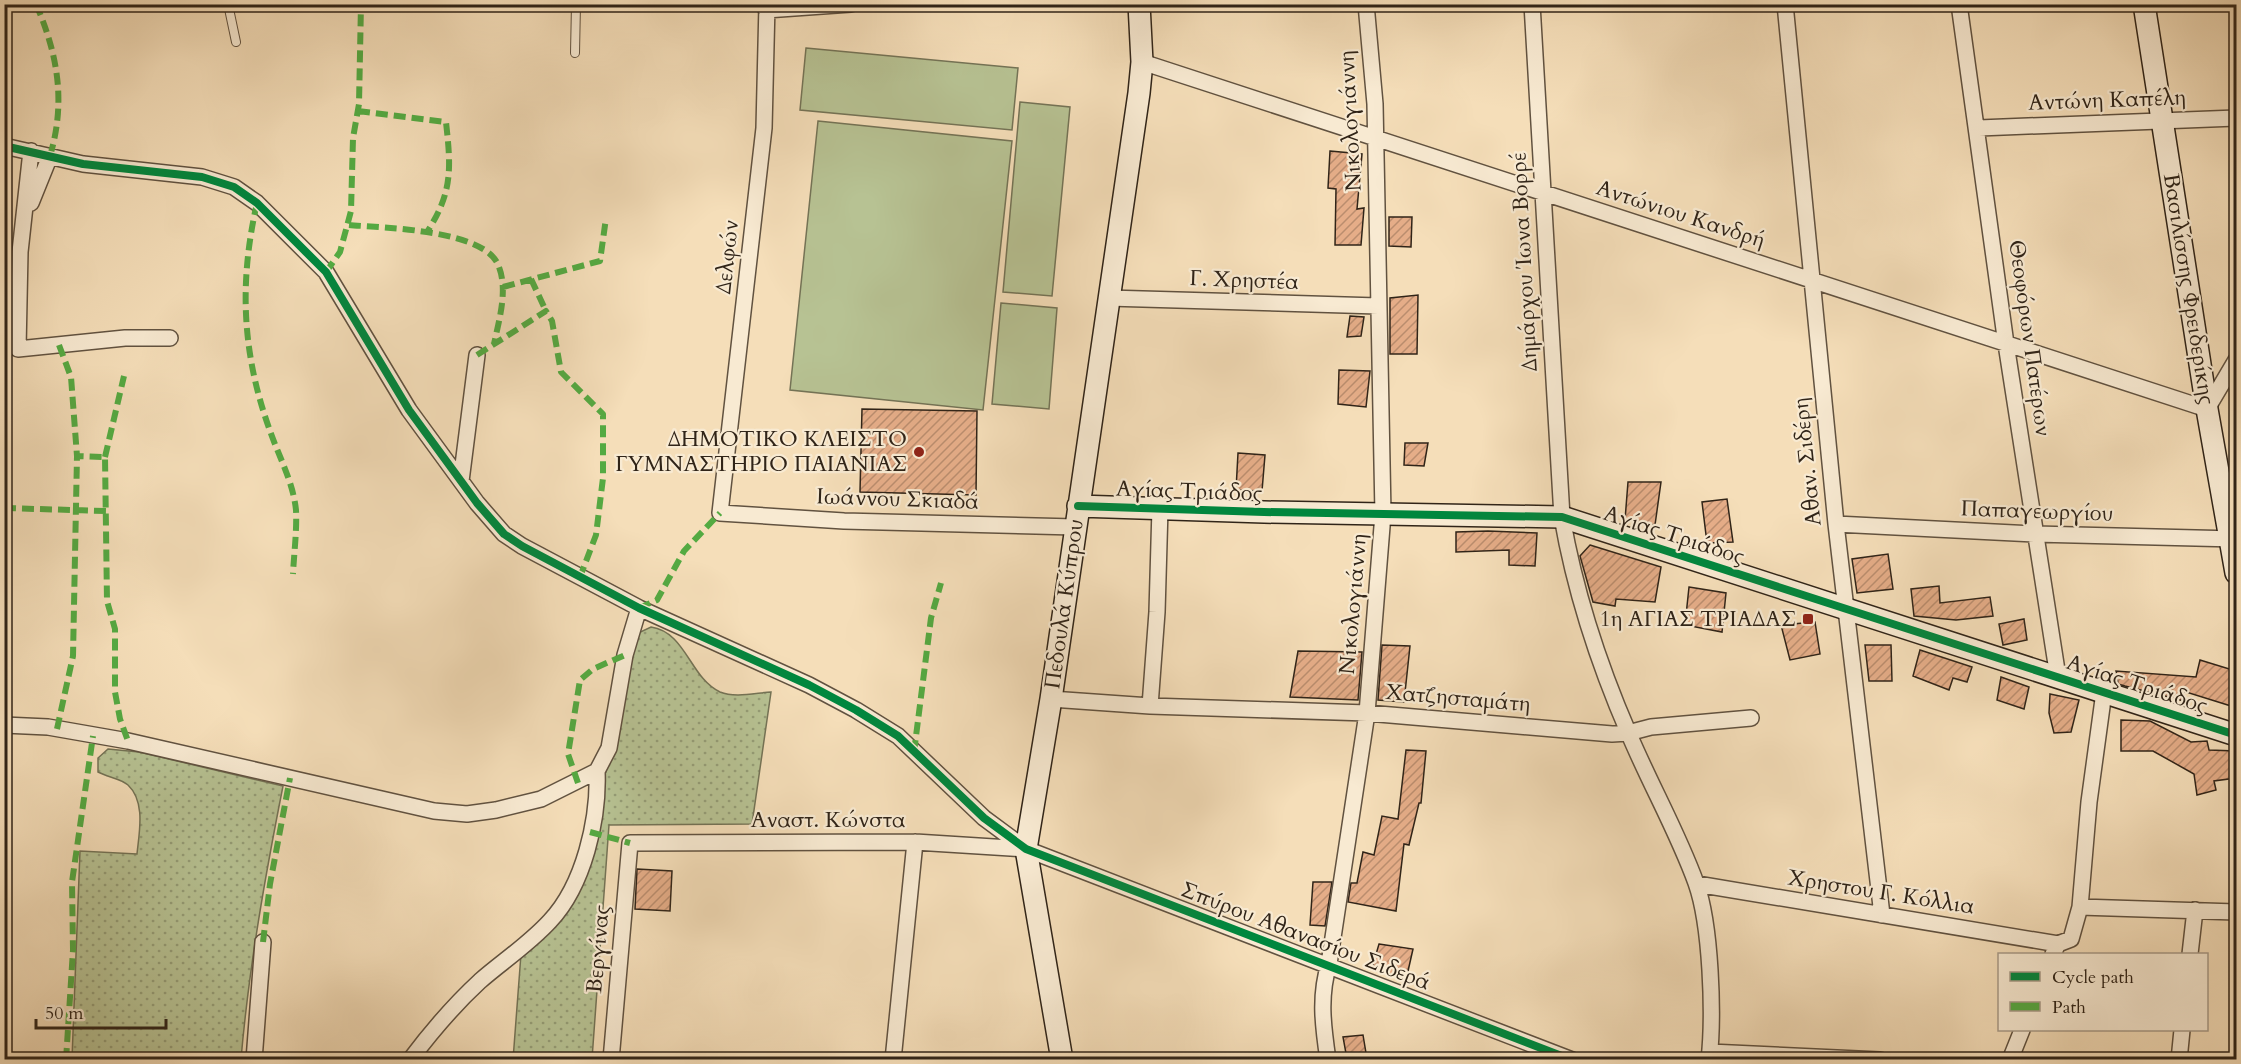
<svg xmlns="http://www.w3.org/2000/svg" width="2241" height="1064" font-family="Cardo,serif">
	<defs>
		<pattern id="grass-dots" width="8" height="8" patternUnits="userSpaceOnUse" patternTransform="scale(1.5)"><rect width="8" height="8" fill="#b7c293"/><path d="M2 2h.1M6 6h.1" fill="none" stroke="#959d77" stroke-width="1.8" stroke-linecap="round"/></pattern>
		<pattern id="building-hatch" width="6" height="6" patternUnits="userSpaceOnUse" patternTransform="scale(1.5)"><rect width="6" height="6" fill="#e5ad88"/><path d="M-1 1l2-2M0 6l6-6M5 7l2-2" fill="none" stroke="#ba8d6e"/></pattern>
	</defs>
	<rect width="100%" height="100%" fill="#f5deb9"/>
	<filter id="stains"><feTurbulence type="fractalNoise" baseFrequency=".00333" numOctaves="4"/><feColorMatrix values="0 0 0 0 .2 0 0 0 0 .09 0 0 0 0 .02 0 0 0 .5 -.17"/></filter>
	<radialGradient id="worn" r=".72"><stop offset=".6" stop-color="#630" stop-opacity="0"/><stop offset="1" stop-color="#630" stop-opacity=".3"/></radialGradient>
	<path fill="url(#grass-dots)" stroke="#747356" stroke-width="1.5" d="M651,627C686,632 690,678 720,692C735,698 755,693 771,692L752,824L609,825L592,1059L513,1060L521,954L553,924L592,838L634,635Z
		M108,749L139,752L283,786C265,877 249,967 241,1059H72L80,851L137,854C139,833 146,802 128,785C122,779 107,777 98,772V758Z"/>
	<path fill="#b7c293" stroke="#747356" stroke-width="1.5" d="M806,48L1018,68L1012,130L800,110Z
		M1020,102L1070,107L1052,296L1003,292Z
		M818,121L1012,141L983,410L790,390Z
		M1001,303L1057,308L1049,409L992,404Z"/>
	<path fill="url(#building-hatch)" stroke="#302418" stroke-width="1.5" d="M1330,151L1362,154L1357,209L1364,208L1361,245H1335L1336,189L1328,188Z
		M1389,217H1412L1411,247L1389,246Z
		M1418,295L1417,354H1390V298Z
		M1350,316L1364,317L1361,336L1347,337Z
		M1339,370L1370,371L1366,407L1338,404Z
		M862,409L977,411L976,495L860,492Z
		M1405,443H1428L1424,466L1404,465Z
		M1238,453L1265,455L1262,491L1236,490Z
		M1628,482H1661L1655,525L1625,520Z
		M1727,499L1733,542L1707,543L1702,502Z
		M1488,531L1537,533L1535,566L1509,565V550L1456,552V532Z
		M1590,545L1661,567L1655,602L1616,599L1615,606L1593,602L1580,556Z
		M1888,554L1893,589L1857,593L1852,559Z
		M1939,586L1940,603L1990,597L1993,616L1956,620L1914,616L1911,589Z
		M1689,587L1726,593L1722,632L1685,625Z
		M2024,619L2027,640L2003,645L1999,624Z
		M1815,622L1820,654L1790,660L1781,625Z
		M1382,645L1410,646L1404,702L1378,700Z
		M1865,645H1891L1892,681H1869Z
		M1920,650L1972,667L1967,682L1953,678L1949,690L1913,676Z
		M1298,651L1362,652L1358,700L1290,697Z
		M2200,660L2236,671V686L2231,706L2183,691L2184,701L2125,686L2118,684L2116,671L2196,677Z
		M2001,677L2029,687L2024,709L1997,700Z
		M2050,694L2079,700L2071,732L2054,733L2049,713Z
		M2121,720L2150,721L2191,742L2207,741L2209,750L2236,751V778L2214,781L2216,790L2197,795L2194,774L2153,751H2121Z
		M1406,750L1426,751L1421,803H1419L1409,845L1404,844L1396,911L1348,902L1351,883H1357L1363,852L1374,855L1382,816L1398,819Z
		M637,869L672,871L670,911L635,909Z
		M1313,882H1332L1325,926L1310,925Z
		M1379,944L1413,949L1406,980L1372,968Z
		M1363,1035L1367,1059H1347L1343,1037Z"/>
	<g fill="none" stroke-linecap="round" stroke-linejoin="round">
		<g stroke="#615240" stroke-width="10">
			<path id="lane" d="M228,4L236,42
				M575,53L576,4"/>
		</g>
		<g stroke="#615240" stroke-width="18">
			<path id="street" d="M767,4L764,128L720,513L844,521L1075,527
				M1532,4L1562,517C1575,592 1599,665 1629,734C1650,784 1678,833 1696,883C1711,925 1714,1015 1709,1060
				M1785,4L1836,524L1882,915
				M1959,4L2006,344L2058,677
				M766,10L851,4
				M1142,62L2207,409L2236,360
				M1979,128L2236,118
				M4,146L83,164L202,177L234,187L257,203L326,272L409,410L477,503L504,534L522,546L639,608L809,685L856,710L898,736L984,818L1026,849L1572,1060
				M31,151L20,252L18,349L125,338H170
				M31,203L50,156
				M1108,298L1378,306
				M461,481L477,355
				M1836,524L2035,534L2236,539
				M1051,699L1150,706L1367,713L1612,734L1628,733L1651,727L1751,718
				M1150,706L1157,612L1160,508
				M4,725L48,727L128,741L434,811L467,814L496,810L541,799L597,771L609,748L625,655L639,608
				M1697,884L2058,944
				M2080,907L2236,912
				M2053,954L2058,944L2071,939L2080,907L2089,802L2104,692
				M2190,954L2195,910
				M1710,1052L1880,1060
				M254,1060L263,942
				M410,1060C431,1032 454,1005 480,981C503,961 529,944 550,921C584,885 599,819 597,771
				M611,1060L630,843L915,842L1025,849
				M893,1060L915,842
				M1328,1060C1323,1026 1319,996 1329,964L1367,713L1383,514L1375,104L1366,4
				M2010,1060L2022,1030
				M2179,1060L2182,1030"/>
		</g>
		<g stroke="#302418" stroke-width="24">
			<path id="secondary" d="M2144,4L2207,409L2236,573
				M1078,506L1264,512L1562,517L2236,735
				M1062,1060L1026,849L1051,699L1139,93L1142,62L1139,4"/>
		</g>
		<use href="#lane" stroke="#f8ead2" stroke-width="8"/>
		<use href="#street" stroke="#f8ead2" stroke-width="15"/>
		<use href="#secondary" stroke="#f8ead2" stroke-width="21"/>
		<path stroke="#54aa42" stroke-width="6" stroke-dasharray="12 6" stroke-linecap="butt" d="M36,4C58,55 66,102 50,156
			M358,111L446,122C451,168 453,192 427,232
			M257,203C239,282 242,352 269,428C278,455 293,481 296,510C297,531 294,553 293,574
			M349,225C382,228 487,229 499,267C508,291 499,320 494,344
			M326,272L340,252L351,211L353,138L359,104L361,4
			M531,279L546,311
			M503,287L600,261L606,218
			M59,345L71,377L77,456L105,457L107,601L115,629V692L120,719L128,741
			M477,355L546,311L552,321L561,372L603,414V478L596,535L580,577
			M105,457L124,376
			M4,508L106,511
			M639,608L657,600L684,551L720,513
			M57,729L73,656L77,456
			M914,752L931,618L941,583
			M578,783L568,754L580,680L593,669L625,655
			M590,832L630,843
			M263,942L270,884L290,778
			M66,1060L73,950L72,882L93,736"/>
		<g stroke="#f8ead2" stroke-width="11">
			<path id="cycleway" d="M4,146L83,164L202,177L234,187L257,203L326,272L409,410L477,503L504,534L522,546L639,608L809,685L856,710L898,736L984,818L1026,849L1572,1060
				M1078,506L1264,512L1562,517L2236,735"/>
		</g>
		<use href="#cycleway" stroke="#00873e" stroke-width="8"/>
	</g>
	<g fill="#8f2418" stroke="#f8ead2" stroke-width="2">
		<circle cx="919" cy="452" r="6"/>
		<rect x="1802" y="613" width="12" height="12" rx="3"/>
	</g>
	<g text-anchor="middle" dominant-baseline="central" stroke-width="4.5" stroke-linejoin="round" paint-order="stroke">
		<g font-size="22" fill="#302418" stroke="#f8ead2">
			<text transform="translate(2107 100) rotate(-2)">Αντώνη Καπέλη</text>
			<text transform="translate(1350 121) rotate(-93)">Νικολογιάννη</text>
			<text transform="translate(1681 214) rotate(18)">Αντώνιου Κανδρή</text>
			<text transform="translate(727 257) rotate(-84)">Δελφών</text>
			<text transform="translate(1524 262) rotate(-93)">Δημάρχου Ίωνα Βορρέ</text>
			<text transform="translate(1244 280) rotate(2)">Γ. Χρηστέα</text>
			<text transform="translate(2189 289) rotate(81)">Βασιλίσσης Φρειδερίκης</text>
			<text transform="translate(2030 338) rotate(82)">Θεοφόρων Πατέρων</text>
			<text transform="translate(1807 462) rotate(-96)">Αθαν. Σιδέρη</text>
			<text transform="translate(1189 491) rotate(2)">Αγίας Τριάδος</text>
			<text transform="translate(898 499) rotate(2)">Ιωάννου Σκιαδά</text>
			<text transform="translate(2037 511) rotate(2)">Παπαγεωργίου</text>
			<text transform="translate(1674 535) rotate(18)">Αγίας Τριάδος</text>
			<text transform="translate(1064 604) rotate(-82)">Πεδουλά Κύπρου</text>
			<text transform="translate(1353 604) rotate(-85)">Νικολογιάννη</text>
			<text transform="translate(2137 684) rotate(18)">Αγίας Τριάδος</text>
			<text transform="translate(1458 698) rotate(5)">Χατζησταμάτη</text>
			<text x="828" y="820">Αναστ. Κώνστα</text>
			<text transform="translate(1881 892) rotate(9)">Χρηστου Γ. Κόλλια</text>
			<text transform="translate(1306 936) rotate(21)">Σπύρου Αθανασίου Σιδερά</text>
			<text transform="translate(598 949) rotate(-85)">Βεργίνας</text>
		</g>
		<g font-size="22" fill="#302418" stroke="#f8ead2" text-anchor="end">
			<text x="907" y="439">ΔΗΜΟΤΙΚΟ ΚΛΕΙΣΤΟ<tspan x="907" dy="25">ΓΥΜΝΑΣΤΗΡΙΟ ΠΑΙΑΝΙΑΣ</tspan></text>
			<text x="1796" y="619">1η ΑΓΙΑΣ ΤΡΙΑΔΑΣ</text>
		</g>
	</g>
	<rect width="2241" height="1064" fill="none" stroke="#f5deb9" stroke-width="24"/>
	<rect x="6" y="6" width="2229" height="1052" fill="none" stroke="#302418" stroke-width="3"/>
	<rect x="12" y="12" width="2217" height="1040" fill="none" stroke="#302418" stroke-width="1.5"/>
	<rect x="1998" y="953" width="210" height="78" fill="#f8ead2" stroke="#a89b88" stroke-width="1.5"/>
	<rect x="2010" y="972" width="30" height="9" fill="#00873e" stroke="#a89b88" stroke-width="1.5"/>
	<text x="2052" y="983" font-size="18" fill="#302418">Cycle path</text>
	<rect x="2010" y="1002" width="30" height="9" fill="#54aa42" stroke="#a89b88" stroke-width="1.5"/>
	<text x="2052" y="1013" font-size="18" fill="#302418">Path</text>
	<path d="M36 1019v9h130v-9" fill="none" stroke="#302418" stroke-width="3"/>
	<text x="45" y="1019" font-size="18" fill="#302418" stroke="#f8ead2" stroke-width="4.5" paint-order="stroke">50 m</text>
	<rect width="100%" height="100%" filter="url(#stains)"/>
	<rect width="100%" height="100%" fill="url(#worn)"/>
</svg>
